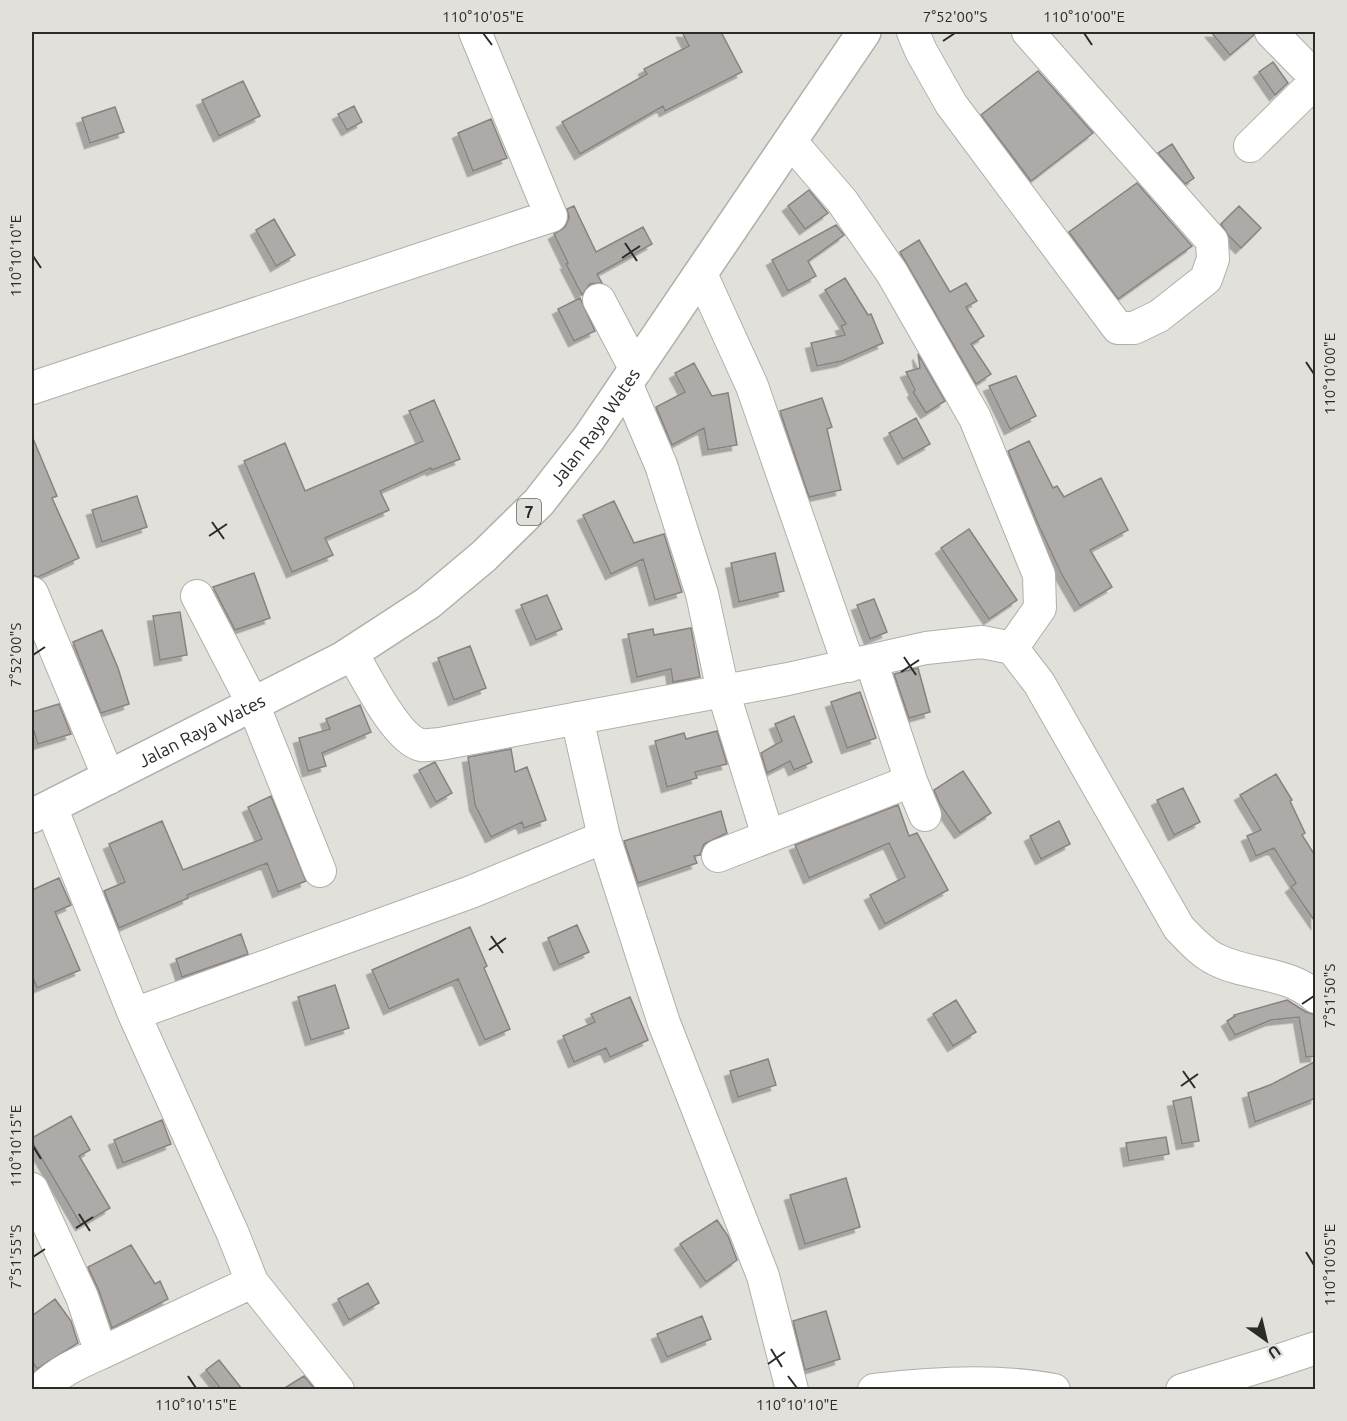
<svg xmlns="http://www.w3.org/2000/svg" width="1347" height="1421" font-family="Ubuntu,sans-serif">
	<defs>
		<filter id="shadow"><feDropShadow dx="-5.5" dy="5.5" stdDeviation="0" flood-color="#0004"/></filter>
	</defs>
	<rect width="100%" height="100%" fill="#e1e0db"/>
	<path fill="#aeaaa7" stroke="#878380" stroke-width="1.5" filter="url(#shadow)" d="M682,32H721L742,72L665,111L663,106L580,154L562,122L647,74L644,69L689,46Z
		M1211,32H1254V35L1230,55Z
		M1273,62L1288,83L1275,95L1259,72Z
		M1038,71L1093,133L1031,181L981,115Z
		M243,81L260,116L219,136L202,100Z
		M354,106L362,122L347,130L338,114Z
		M115,107L124,132L90,143L82,118Z
		M491,119L507,158L473,171L458,133Z
		M1172,144L1194,178L1185,184L1158,153Z
		M1137,183L1192,246L1118,299L1069,232Z
		M809,190L828,213L805,229L788,206Z
		M574,206L596,252L643,227L652,244L597,274L602,283L590,284L582,295L566,264L568,263L554,234L565,227L569,218L567,209Z
		M1239,206L1261,228L1241,248L1228,235L1221,224Z
		M274,219L295,255L276,266L256,230Z
		M836,225L844,235L808,261L816,276L788,291L772,260Z
		M919,240L950,292L966,283L977,301L966,307L984,336L971,344L991,374L976,384L900,252Z
		M845,278L868,315L871,314L883,343L842,361L817,366L811,343L845,335L841,326L846,324L825,290Z
		M580,298L595,331L574,341L558,309Z
		M918,354L945,401L926,413L913,392L915,390L906,372L920,368Z
		M694,363L712,396L728,393L737,445L708,450L704,428L672,445L656,407L685,392L675,373Z
		M1016,376L1036,416L1010,429L989,386Z
		M822,398L832,427L827,429L841,490L809,497L780,411Z
		M434,400L460,459L432,470L431,468L380,491L389,510L325,538L333,555L292,572L244,461L285,443L305,491L423,441L409,411Z
		M916,418L930,444L903,459L889,433Z
		M32,436L57,496L52,498L79,558L38,577L32,575Z
		M1029,441L1053,488L1057,486L1064,497L1101,478L1128,530L1090,550L1112,587L1080,606L1062,575L1038,524L1008,451Z
		M137,496L147,527L102,542L92,510Z
		M614,501L634,543L664,534L682,592L655,600L643,559L611,574L583,515Z
		M969,529L1017,600L989,619L941,548Z
		M775,553L784,591L739,602L731,563Z
		M254,573L270,618L235,630L213,587Z
		M547,595L562,629L536,640L521,605Z
		M874,599L887,632L870,639L857,605Z
		M180,612L187,655L160,660L153,616Z
		M691,628L700,677L673,682L671,669L637,677L628,634L653,629L654,635Z
		M102,630L118,668L129,704L101,713L73,642Z
		M470,646L486,688L454,700L438,658Z
		M918,668L930,712L909,718L894,674Z
		M860,692L876,738L847,748L831,702Z
		M59,704L71,734L38,744L32,725V712Z
		M360,705L371,732L322,753L326,766L308,771L299,738L330,729L326,719Z
		M794,716L812,762L794,770L790,761L767,773L761,753L782,741L775,724Z
		M717,731L727,764L695,772L697,778L667,787L655,741L684,733L686,739Z
		M511,749L515,772L527,767L546,820L524,828L522,822L491,837L475,805L468,757Z
		M435,762L452,793L436,802L419,770Z
		M963,771L991,813L960,833L940,804L934,790Z
		M1276,774L1292,800L1290,801L1305,833L1302,835L1316,857V923L1291,887L1296,883L1274,848L1256,856L1247,836L1261,830L1240,795Z
		M1183,788L1200,822L1174,835L1157,800Z
		M271,796L306,881L278,892L267,863L187,895L188,898L119,928L104,891L125,882L109,844L162,821L183,870L262,839L248,807Z
		M898,805L909,836L917,833L948,890L885,924L870,895L905,877L889,843L809,878L795,845Z
		M721,811L727,833L704,844L700,855L694,856L697,863L638,883L624,841Z
		M1059,821L1070,844L1041,859L1030,836Z
		M59,878L71,905L55,912L80,970L37,988L32,975V890Z
		M577,925L589,952L559,965L548,938Z
		M470,927L487,966L484,968L510,1029L485,1040L458,979L389,1009L372,970Z
		M241,934L248,954L182,977L176,959Z
		M335,985L349,1028L311,1040L298,997Z
		M630,997L648,1040L610,1057L606,1048L574,1062L563,1036L595,1022L591,1014Z
		M956,1000L976,1032L953,1046L933,1014Z
		M1287,1000L1306,1012L1316,1015V1056L1306,1057L1299,1017L1271,1020L1235,1035L1227,1021L1235,1016L1234,1015Z
		M768,1059L776,1085L738,1097L730,1071Z
		M1316,1061V1098L1255,1122L1248,1093L1270,1085Z
		M1191,1097L1199,1141L1182,1144L1173,1101Z
		M71,1116L90,1150L79,1156L110,1208L81,1225L32,1142V1138Z
		M162,1120L171,1144L123,1163L114,1140Z
		M1166,1137L1169,1154L1129,1161L1126,1143Z
		M846,1178L860,1227L805,1244L790,1195Z
		M717,1220L728,1236L737,1260L706,1282L680,1244Z
		M131,1245L155,1284L160,1281L168,1299L112,1328L99,1291L88,1267Z
		M368,1283L379,1303L349,1320L338,1299Z
		M55,1299L71,1321L78,1343L37,1369L32,1361V1316Z
		M826,1311L840,1359L805,1370L793,1321Z
		M702,1316L711,1339L667,1357L657,1334Z
		M219,1360L242,1389H221L206,1370Z
		M304,1376L315,1389H283Z"/>
	<g fill="none" stroke-linecap="round" stroke-linejoin="round">
		<g stroke="#b0afaa" stroke-width="34">
			<path id="minor" d="M913,32L921,51L951,104L1118,328H1134L1159,316L1206,279L1213,259L1212,241L1028,32
				M1271,32L1316,78
				M791,142L842,201L892,273L975,418L1039,575L1040,608L1012,648
				M1250,146L1316,81
				M701,274L752,386L849,666
				M599,300L636,370
				M626,383L661,465L702,594L723,691L768,836
				M32,388L551,216L475,32
				M32,593L109,778
				M197,596L253,704L320,871
				M352,653C365,675 396,739 421,745C426,746 434,744 440,744L788,679L926,648L982,642L1012,648L1039,683L1179,928C1190,939 1201,952 1215,959C1247,976 1288,971 1316,997
				M871,661L911,781L925,815
				M577,718L604,837L664,1023L763,1276L792,1390
				M51,807L134,1014L233,1234L252,1282L338,1390
				M718,856L911,781
				M134,1014L471,892L604,837
				M32,1189L82,1297L101,1353C78,1363 58,1372 40,1390
				M101,1353L252,1282
				M874,1390C932,1383 997,1379 1054,1390
				M1182,1390L1268,1364L1316,1348"/>
		</g>
		<g stroke="#b0afaa" stroke-width="36">
			<g id="highway">
				<path id="s1" d="M32,816L342,659L428,603L484,556L539,502L589,438L864,32"/>
			</g>
		</g>
		<use href="#minor" stroke="#fff" stroke-width="32"/>
		<use href="#highway" stroke="#fff" stroke-width="33"/>
	</g>
	<path fill="none" stroke="#2b2b29" stroke-width="2" d="M483,33L492,45M1084,33L1092,45M943,41L955,33M625,243L637,261M33,256L41,268M622,258L640,246M1306,362L1314,374M212,522L224,539M209,536L227,524M33,655L45,647M904,657L916,675M901,672L919,660M491,936L503,953M489,950L506,938M1302,1004L1314,996M1183,1071L1195,1088M1181,1086L1198,1074M33,1146L41,1159M79,1214L90,1231M76,1228L93,1217M1306,1252L1314,1265M33,1257L45,1249M771,1349L782,1367M768,1364L785,1352M188,1376L196,1388M788,1376L797,1388"/>
	<g text-anchor="middle" dominant-baseline="central" stroke-width="4.5" stroke-linejoin="round" paint-order="stroke">
		<rect fill="#e1e0db" stroke="#62615e" stroke-width="1.5" x="517" y="499" width="24" height="26" rx="4.5"/>
		<g font-size="16" font-weight="bold" fill="#2b2b29">
			<text x="529" y="512">7</text>
		</g>
		<g font-size="18" fill="#2b2b29" stroke="#e1e0db">
			<text stroke="none"><textPath href="#s1" startOffset="694">Jalan Raya Wates</textPath></text>
			<text stroke="none"><textPath href="#s1" startOffset="190">Jalan Raya Wates</textPath></text>
		</g>
	</g>
	<rect width="1347" height="1421" fill="none" stroke="#e1e0db" stroke-width="66"/>
	<g transform="translate(1266 1340) rotate(146)" stroke="#e1e0db" stroke-width="4.5" paint-order="stroke">
	<path d="M0-4.5L10 22L0 15L-10 22Z" fill="#2b2b29"/>
	<text y="-9" font-size="16" font-weight="bold" text-anchor="middle" fill="#2b2b29">U</text>
	</g>
	<rect x="33" y="33" width="1281" height="1355" fill="none" stroke="#2b2b29" stroke-width="2"/>
	<g font-size="15" text-anchor="middle" fill="#2b2b29">
		<text x="483" y="22">110°10'05"E</text>
		<text x="955" y="22">7°52'00"S</text>
		<text x="1084" y="22">110°10'00"E</text>
		<text transform="translate(16 256) rotate(-90)" y="5">110°10'10"E</text>
		<text transform="translate(1330 374) rotate(-90)" y="5">110°10'00"E</text>
		<text transform="translate(16 655) rotate(-90)" y="5">7°52'00"S</text>
		<text transform="translate(1330 996) rotate(-90)" y="5">7°51'50"S</text>
		<text transform="translate(16 1146) rotate(-90)" y="5">110°10'15"E</text>
		<text transform="translate(16 1257) rotate(-90)" y="5">7°51'55"S</text>
		<text transform="translate(1330 1265) rotate(-90)" y="5">110°10'05"E</text>
		<text x="196" y="1410">110°10'15"E</text>
		<text x="797" y="1410">110°10'10"E</text>
	</g>
</svg>
